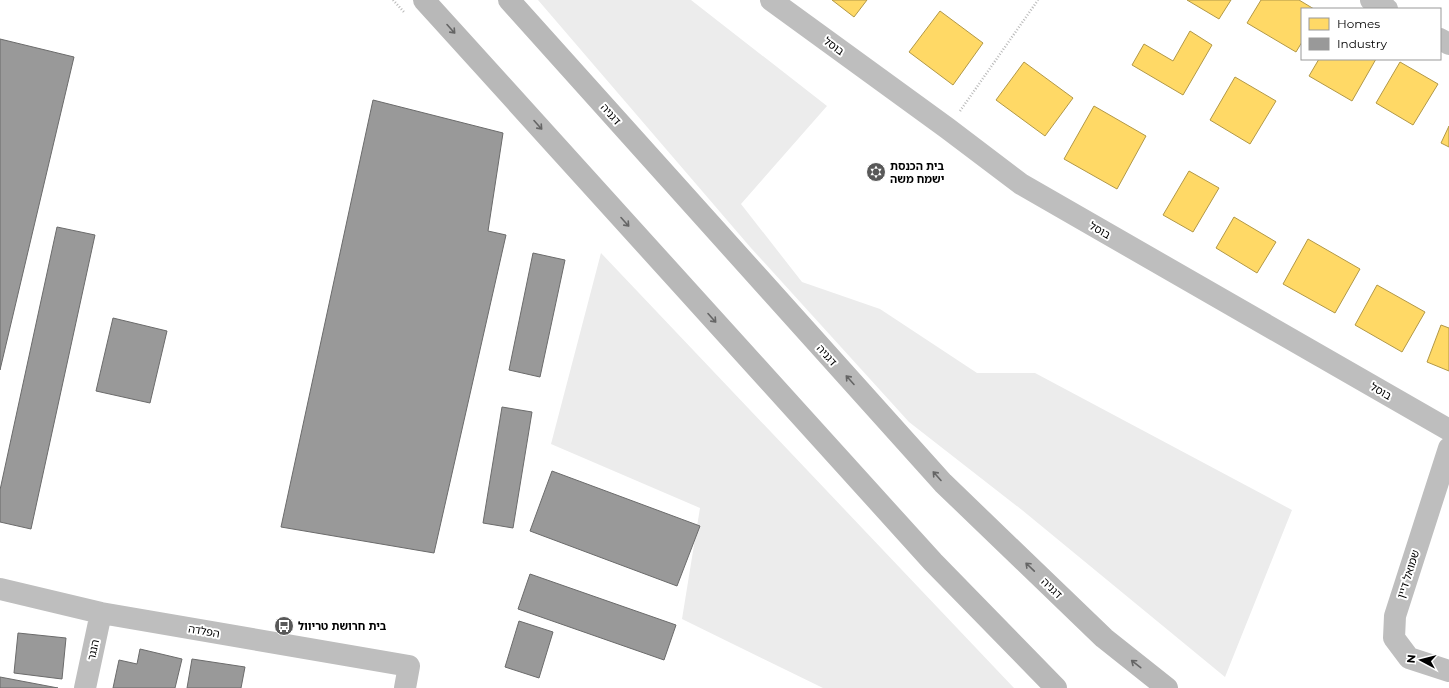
<svg xmlns="http://www.w3.org/2000/svg" width="1449" height="688" font-family="Montserrat,'Noto Sans Hebrew',sans-serif">
	<rect width="100%" height="100%" fill="#fff"/>
	<path fill="#ececec" d="M538,0H691L827,106L741,204L802,282L880,309L977,373H1035L1292,510L1225,677L1022,510L909,422L751,248Z
		M601,253L1014,688H823L682,619L700,508L551,444Z"/>
	<path fill="#ffd966" stroke="#b29847" d="M832,0H867L854,17Z
		M1187,0H1231L1219,19Z
		M1261,0H1299L1314,9H1302V42L1296,52L1247,23Z
		M940,11L983,43L953,85L909,52Z
		M1190,31L1212,45L1183,95L1132,65L1144,44L1173,61Z
		M1319,59H1376L1352,101L1309,76Z
		M1024,62L1073,98L1045,136L996,100Z
		M1400,62L1438,84L1413,125L1376,103Z
		M1235,77L1276,101L1250,144L1210,120Z
		M1094,106L1146,136L1117,189L1064,159Z
		M1449,126V147L1441,143Z
		M1189,171L1219,188L1193,232L1163,215Z
		M1234,217L1276,242L1257,273L1216,248Z
		M1308,239L1360,269L1335,313L1283,284Z
		M1377,285L1425,312L1402,352L1355,325Z
		M1441,325L1449,328V371L1427,362Z"/>
	<path fill="#999" stroke="#6b6b6b" d="M0,39L74,57L0,370Z
		M373,100L503,133L488,231L506,235L434,553L281,527Z
		M57,227L95,235L31,529L0,522V490Z
		M533,253L565,260L540,377L509,370Z
		M113,318L167,331L150,403L96,391Z
		M502,407L532,412L513,528L483,523Z
		M552,471L700,526L677,586L530,531Z
		M530,574L676,625L664,660L518,609Z
		M519,621L553,632L539,678L505,667Z
		M18,633L66,638L62,679L14,673Z
		M140,649L182,659L175,688H113L119,660L137,664Z
		M192,659L245,667L241,688H187Z
		M0,677L58,688H0Z"/>
	<g fill="none" stroke-linecap="round" stroke-linejoin="round">
		<path stroke="#b9b9b9" stroke-width="2.5" stroke-dasharray="1 2" stroke-linecap="butt" d="M393,0L404,12
			M960,111L1038,0"/>
		<path stroke="#bebebe" stroke-width="22" d="M771,0L947,128L1021,184L1449,430
			M1371,0L1387,9
			M1440,39L1449,44
			M1449,448L1395,616L1394,638L1409,658L1449,671
			M0,589L101,613L409,666L405,688
			M85,688L101,613"/>
		<path stroke="#b8b8b8" stroke-width="22" d="M424,0L933,562L1056,688
			M509,0L943,483L1104,638L1167,688"/>
	</g>
	<defs><path id="oneway-shaft" d="M-6 0H5M1.5-3L5.5 0L1.5 3" fill="none" stroke-width="1.6" stroke-linecap="round" stroke-linejoin="round"/></defs>
	<g stroke="#656565">
		<use href="#oneway-shaft" transform="translate(451 29) rotate(48)"/>
		<use href="#oneway-shaft" transform="translate(538 125) rotate(48)"/>
		<use href="#oneway-shaft" transform="translate(625 222) rotate(48)"/>
		<use href="#oneway-shaft" transform="translate(712 318) rotate(48)"/>
		<use href="#oneway-shaft" transform="translate(850 380) rotate(-132)"/>
		<use href="#oneway-shaft" transform="translate(937 476) rotate(-132)"/>
		<use href="#oneway-shaft" transform="translate(1030 567) rotate(-136)"/>
		<use href="#oneway-shaft" transform="translate(1136 664) rotate(-142)"/>
	</g>
	<defs>
		<g id="synagogue-disc" transform="scale(1)"><circle r="9.5" fill="#595959" stroke="#fff"/><path d="M0-6.5L5.6 3.2H-5.6ZM0 6.5L5.6-3.2H-5.6Z" fill="#fff"/></g>
		<g id="bus-disc" transform="scale(1)"><circle r="9.5" fill="#595959" stroke="#fff"/><path d="M-5-6H5V4H4V6H2V4H-2V6H-4V4H-5ZM-3.5-4V0h7V-4ZM-3.5 1.2v1.5H-2V1.2ZM2 1.2v1.5H3.5V1.2Z" fill="#fff"/></g>
	</defs>
	<g fill-rule="evenodd">
		<use href="#synagogue-disc" x="876" y="172"/>
		<use href="#bus-disc" x="284" y="626"/>
	</g>
	<g text-anchor="middle" dominant-baseline="central" stroke-width="4" stroke-linejoin="round" paint-order="stroke">
		<g font-size="11" fill="#000" stroke="#fff">
			<text transform="translate(834 46) rotate(36)">בוסל</text>
			<text transform="translate(611 114) rotate(48)">דגניה</text>
			<text transform="translate(1100 230) rotate(30)">בוסל</text>
			<text transform="translate(827 355) rotate(48)">דגניה</text>
			<text transform="translate(1381 391) rotate(30)">בוסל</text>
			<text transform="translate(1408 574) rotate(-72)">שמואל דיין</text>
			<text transform="translate(1052 588) rotate(44)">דגניה</text>
			<text transform="translate(204 631) rotate(10)">הפלדה</text>
			<text transform="translate(93 650) rotate(-78)">הנגר</text>
		</g>
		<g font-size="11" font-weight="bold" fill="#000" stroke="#fff" text-anchor="start">
			<text x="890" y="166">בית הכנסת<tspan x="890" dy="13">ישמח משה</tspan></text>
			<text x="298" y="626">בית חרושת טריוול</text>
		</g>
	</g>
	<rect x="1301" y="8" width="140" height="52" fill="#ffffff" stroke="#999999"/>
	<rect x="1309" y="18" width="20" height="12" fill="#ffd966" stroke="#999999"/>
	<text x="1337" y="28" font-size="12" fill="#000000">Homes</text>
	<rect x="1309" y="38" width="20" height="12" fill="#999999" stroke="#999999"/>
	<text x="1337" y="48" font-size="12" fill="#000000">Industry</text>
	<g transform="translate(1421 660) rotate(277)" stroke="#ffffff" stroke-width="3" paint-order="stroke">
	<path d="M0-3L7 15L0 10L-7 15Z" fill="#000000"/>
	<text y="-6" font-size="11" font-weight="bold" text-anchor="middle" fill="#000000">N</text>
	</g>
</svg>
